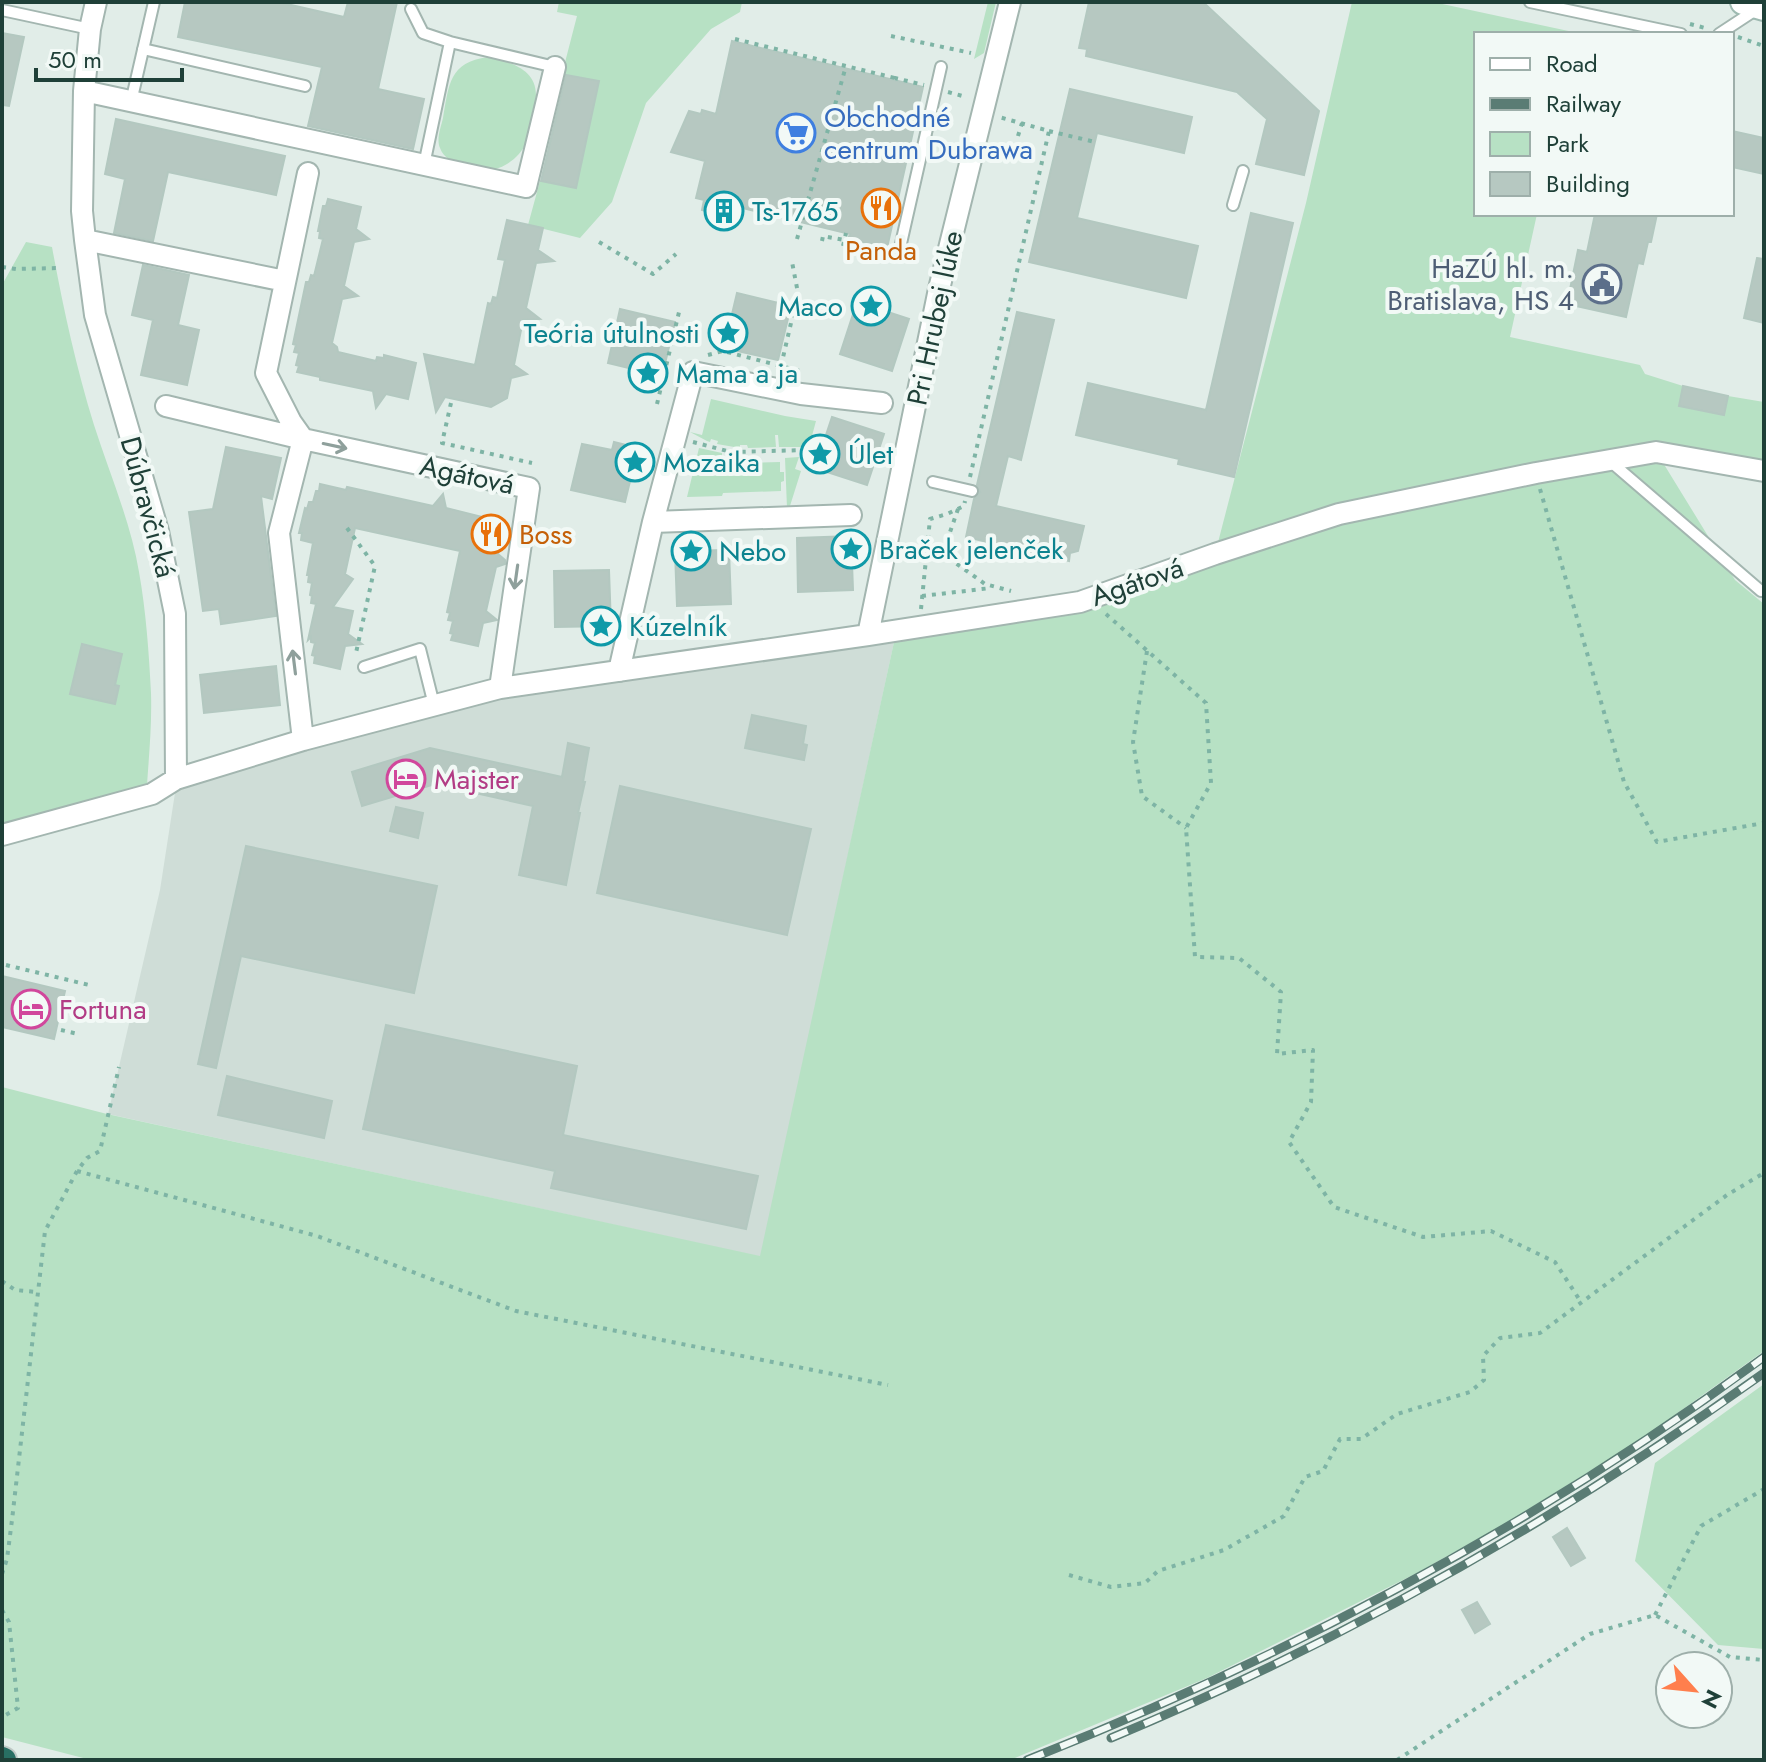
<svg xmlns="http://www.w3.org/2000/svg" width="1766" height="1762" font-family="Jost,sans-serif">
	<rect width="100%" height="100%" fill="#e1ede8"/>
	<path fill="#cfddd7" d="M896,633L761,1257L108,1114L160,890L177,780L501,688Z"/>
	<path fill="#b7e1c4" d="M559,2H742L740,12L711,29L646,103L612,202L580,238L528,225L540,181L576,188L599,82L562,74L577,16L557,12Z
		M988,2H996L984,53L974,59Z
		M1352,2H1433L1578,33L1476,34V214H1537L1510,337L1640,365L1645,374L1683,386L1724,415L1728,396L1764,402V471L1657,453L1735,580L1764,604V1351L1640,1440L1503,1525L1415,1574L1207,1678L1010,1760H91L2,1737V1087L107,1114L760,1256L896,633L1080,602L1215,554L1306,203Z
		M488,57C509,62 536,68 536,95C536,101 533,108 532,113C530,123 530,134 526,143C520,157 503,170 488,170C480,169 471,166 464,164C453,162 444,159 440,148C436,139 441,127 443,118C449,85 449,62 488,57Z
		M26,242L52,247C63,307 76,367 94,425C109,472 131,523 139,572C146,611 149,653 151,693C152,724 149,755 147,785L2,824V285Z
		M711,399L785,416L816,421L809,447H779L778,435H775L776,447L748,448L747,445H740V448L717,444L718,441L711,439L710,442L707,441L690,432L702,435Z
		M699,448L722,453V464L780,462V472H784V481L781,482V491L723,493L722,496L687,497Z
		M799,457L795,469L801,471L789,509L787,508L785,458Z
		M1764,1384V1649L1718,1645L1635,1561L1655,1463Z"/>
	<path fill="#b6c8c1" stroke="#b3c8c0" stroke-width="2" d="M185,2H278L344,17L348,2H397L378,89L424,99L413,149L308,126L322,67L178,37Z
		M1089,2H1203L1319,111L1304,175L1256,164L1267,119L1237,92L1086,56L1087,49L1079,48Z
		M2,33L24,37L9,106L2,105Z
		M732,41L923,87L887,248L848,239L850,234L730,205L728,216L702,210L704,200L696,198L705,161L671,152L689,111L701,114L702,110L716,114Z
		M566,75L599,81L576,188L541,181Z
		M1070,89L1192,117L1184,153L1097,133L1077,218L1198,246L1186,298L1029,262Z
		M116,119L285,156L276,195L168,172L153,241L114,233L125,179L105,174Z
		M1732,131L1764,138V174L1732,167Z
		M328,199L361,207L356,229L369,239L354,242L344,286L358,296L342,299L332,343L337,347L338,352L376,361L377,357L384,358V355L416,363L408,399L386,394L376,408L373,391L320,380V377L297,372L299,366L296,365L299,353L294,352L296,345L293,344L306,282H309L311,275L314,276L323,239L319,238L320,231H318L323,206H326Z
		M1251,213L1293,223L1234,477L1178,464L1179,459L1076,435L1088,383L1206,410Z
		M1595,214H1657L1651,242H1648L1643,264L1638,263L1626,317L1567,304L1578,250L1587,252Z
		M507,220L543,228L538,250L554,261L536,263L526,308L540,319L523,320L514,365L527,374L511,378L507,398L491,407L445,397L436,412L424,354L475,365L488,303L491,304L493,297L497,298L505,260L498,259Z
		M1757,258L1764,259V323L1744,318Z
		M143,265L189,275L178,325L199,330L187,385L141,375L153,320L132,315Z
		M737,293L791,306L778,360L724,348Z
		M857,302L909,319L892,371L840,354Z
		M620,309L675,322L662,376L608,363Z
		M1017,312L1054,320L1021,460L1008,456L996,506L1084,526L1078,551L1070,553L1069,561L966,537L974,499L980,492L977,485Z
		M1683,386L1728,396L1724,415L1679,406Z
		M832,417L884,434L867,485L815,468Z
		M614,442L638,448L625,502L571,490L582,444L612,450Z
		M226,447L281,458L272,499L261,496L276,616L221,624L219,609L203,611L189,512L213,509Z
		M320,484L346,490L347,487L433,506L443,494L446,508L486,518L490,516L503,534L498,554L505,560V564L496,567L486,611L497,620L483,623L478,646L451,640L453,634L450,633L453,621L448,620L450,613L447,612L460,551L355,528L345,574L353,579L333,607L353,611L348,634L362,644L345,646L340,669L314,663L315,656L312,655L315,643L311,642V637L308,640L316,604L311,603L312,596L310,595L312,583L308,582L309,575H307L313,543L301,540L302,533H299L305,508L307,509L309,502H313L316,491H319Z
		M851,536L853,590L798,592L797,538Z
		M729,550L731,604L677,606L675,551Z
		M609,570L611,626L555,627L554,571Z
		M82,644L122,654L115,685L119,686L115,704L70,694Z
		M276,666L280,705L204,713L200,675Z
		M752,715L806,726L803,744L807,745L804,760L745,748Z
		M568,743L589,748L583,782H585L578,813H580L566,885L519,875L533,806L435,784L362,806L352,772L430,748L562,777Z
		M620,786L811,829L787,935L597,893Z
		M396,807L423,813L418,838L390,831Z
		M246,846L437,886L414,993L241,956L216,1068L198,1064Z
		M2,976L65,991L54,1039L2,1027Z
		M386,1025L577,1066L563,1135L758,1176L746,1229L551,1188L555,1171L363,1129Z
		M227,1076L332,1101L324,1138L218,1115Z
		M1567,1528L1585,1558L1571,1566L1553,1537Z
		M1477,1602L1490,1624L1475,1633L1462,1610Z"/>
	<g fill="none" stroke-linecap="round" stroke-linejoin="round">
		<g stroke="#a3b6b0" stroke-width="14">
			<path id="service" d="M1530,2L1681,34
				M411,9L423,33L450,42
				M2,10L90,29
				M1719,34L1757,9
				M143,49L305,86
				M131,102L154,2
				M424,165L450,42L555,67
				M1233,205L1243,171
				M900,248L941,67
				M1611,462L1761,591
				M933,482L972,491
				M364,667L420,649L434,705"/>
		</g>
		<g stroke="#a3b6b0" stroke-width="24">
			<path id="minor" d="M96,2L90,29L84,91L82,211L85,240L95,315L158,531L175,614L176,779
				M84,91L526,187L555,67
				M85,240L285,281
				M166,406L303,439
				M303,439L291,422L266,373L308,173
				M653,522L851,515
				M868,635L939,289L1010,2
				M619,671L653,522L693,372L801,394L882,403
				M303,740L279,533L303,439L529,488L500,688
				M2,835L152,794L176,779L303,740L500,688L868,635L1080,602L1215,554L1339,514L1536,473L1656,452L1764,471"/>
		</g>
		<g stroke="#9ebab1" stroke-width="28">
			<path id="secondary" d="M1743,2L1764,8"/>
		</g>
		<g stroke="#c0cac7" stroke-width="28">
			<path id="motorway" d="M2,1759L4,1760"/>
		</g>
		<path stroke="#7eb4a5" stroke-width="4" stroke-dasharray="4 6" stroke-linecap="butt" d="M1690,24L1709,29
			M891,36L971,53
			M1738,37L1764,46
			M735,39L895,78
			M895,79V78L924,85
			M948,92L966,97
			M1049,131L1095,142
			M1018,136L1022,123
			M797,239L846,66
			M822,241L823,236L844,240
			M599,242L653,274L676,254
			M843,246L846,233
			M2,267L16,269L60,268
			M708,355L723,351L800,371
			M781,366L798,293L792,262
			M451,403L442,443L532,463
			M657,404L680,308
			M693,442L731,452L810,450
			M970,477L1049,131L999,117
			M1540,489L1624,782L1657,842L1764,823
			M958,509L948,538L950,559L985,584L1011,591
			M347,528L375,566L356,653
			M922,596L991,588
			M921,609L930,519L947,514L964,506L965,501
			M1106,614L1206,703L1211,783L1186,828L1195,957L1239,958L1281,992L1277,1054L1313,1050L1311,1102L1289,1142L1334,1207L1423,1237L1491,1231L1555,1262L1581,1302
			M1147,651L1133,742L1142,796L1186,828
			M6,965L89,985
			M61,1030L78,1034
			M77,1171L317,1236L516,1311L888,1385
			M2,1281L15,1290L37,1292
			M2,1574L7,1559L12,1520L45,1231L77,1171L87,1158L100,1151L119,1067
			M1069,1575L1111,1587L1145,1583L1158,1571L1224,1550L1284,1516L1305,1477L1323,1471L1340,1439H1361L1397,1414L1470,1392L1484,1380L1483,1356L1500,1338L1540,1333L1727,1195L1764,1173
			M2,1610L9,1622L18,1708L2,1717
			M1655,1615L1701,1526L1764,1489
			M1397,1760L1590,1634L1655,1615L1730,1657L1764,1660"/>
		<use href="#service" stroke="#fff" stroke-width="10"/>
		<use href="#minor" stroke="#fff" stroke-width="20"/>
		<use href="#secondary" stroke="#fff" stroke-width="24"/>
		<use href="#motorway" stroke="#286f63" stroke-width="24"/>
		<g stroke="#5a7c74" stroke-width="9">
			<path id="rail" d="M1111,1738C1342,1642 1561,1518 1764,1373
				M1027,1760C1288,1657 1539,1523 1764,1357"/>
		</g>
		<use href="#rail" stroke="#f2f9f6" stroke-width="6" stroke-dasharray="18" stroke-linecap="butt"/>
	</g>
	<defs><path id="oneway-shaft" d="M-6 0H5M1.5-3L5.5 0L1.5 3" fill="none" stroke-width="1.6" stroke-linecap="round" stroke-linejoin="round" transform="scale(2)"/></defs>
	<g stroke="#8fa09c">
		<use href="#oneway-shaft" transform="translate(335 446) rotate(12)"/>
		<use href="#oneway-shaft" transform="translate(516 577) rotate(98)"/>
		<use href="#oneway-shaft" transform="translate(294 662) rotate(-97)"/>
	</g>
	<defs>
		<g id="supermarket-ring" transform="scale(2)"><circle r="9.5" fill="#f2f9f6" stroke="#3f7fe0" stroke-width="1.5"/><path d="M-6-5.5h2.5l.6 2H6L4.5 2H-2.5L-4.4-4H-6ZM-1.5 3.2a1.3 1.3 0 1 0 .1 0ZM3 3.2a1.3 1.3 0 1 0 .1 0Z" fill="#3f7fe0"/></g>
		<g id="restaurant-ring" transform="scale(2)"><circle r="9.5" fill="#f2f9f6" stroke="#e8710a" stroke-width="1.5"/><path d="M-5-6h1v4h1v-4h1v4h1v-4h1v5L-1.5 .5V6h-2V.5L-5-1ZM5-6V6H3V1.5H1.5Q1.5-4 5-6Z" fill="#e8710a"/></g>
		<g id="building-ring" transform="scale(2)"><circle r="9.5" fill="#f2f9f6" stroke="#0f9aa8" stroke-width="1.5"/><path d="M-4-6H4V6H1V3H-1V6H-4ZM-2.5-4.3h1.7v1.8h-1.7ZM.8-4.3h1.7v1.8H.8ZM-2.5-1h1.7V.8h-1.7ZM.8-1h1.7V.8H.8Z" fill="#0f9aa8"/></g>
		<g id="civic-ring" transform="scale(2)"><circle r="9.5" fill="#f2f9f6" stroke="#5c6f8a" stroke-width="1.5"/><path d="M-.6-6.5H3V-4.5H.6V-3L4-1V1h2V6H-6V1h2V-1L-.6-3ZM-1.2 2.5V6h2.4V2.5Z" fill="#5c6f8a"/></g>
		<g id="sight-ring" transform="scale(2)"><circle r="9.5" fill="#f2f9f6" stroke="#0f9aa8" stroke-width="1.5"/><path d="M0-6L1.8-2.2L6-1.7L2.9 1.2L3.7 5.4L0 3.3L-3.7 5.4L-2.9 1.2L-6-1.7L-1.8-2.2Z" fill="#0f9aa8"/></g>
		<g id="hotel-ring" transform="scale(2)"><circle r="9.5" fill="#f2f9f6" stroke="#d1479c" stroke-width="1.5"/><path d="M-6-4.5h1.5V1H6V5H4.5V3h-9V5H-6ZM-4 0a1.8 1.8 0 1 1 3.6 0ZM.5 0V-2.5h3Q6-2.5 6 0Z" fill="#d1479c"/></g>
	</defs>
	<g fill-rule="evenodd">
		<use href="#supermarket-ring" x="796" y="133"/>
		<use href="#restaurant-ring" x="881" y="208"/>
		<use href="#building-ring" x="724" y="211"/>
		<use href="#civic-ring" x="1602" y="284"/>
		<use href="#sight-ring" x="871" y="306"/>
		<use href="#sight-ring" x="728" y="333"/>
		<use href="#sight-ring" x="648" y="373"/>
		<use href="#sight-ring" x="820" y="454"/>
		<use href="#sight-ring" x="635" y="462"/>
		<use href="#restaurant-ring" x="491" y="534"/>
		<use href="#sight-ring" x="851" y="549"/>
		<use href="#sight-ring" x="691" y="551"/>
		<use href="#sight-ring" x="601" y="626"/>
		<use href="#hotel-ring" x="406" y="779"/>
		<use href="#hotel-ring" x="31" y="1009"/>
	</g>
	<g text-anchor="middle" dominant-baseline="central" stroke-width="8" stroke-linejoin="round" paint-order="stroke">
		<g font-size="28" fill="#366cbe" stroke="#f2f9f6" text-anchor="start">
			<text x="824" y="117">Obchodné<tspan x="824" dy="32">centrum Dubrawa</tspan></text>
		</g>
		<g font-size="28" fill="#0d838f" stroke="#f2f9f6" text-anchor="start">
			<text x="752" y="211">Ts-1765</text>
			<text x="843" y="306" text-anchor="end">Maco</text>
			<text x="700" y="333" text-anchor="end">Teória útulnosti</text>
			<text x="676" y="373">Mama a ja</text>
			<text x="848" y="454">Úlet</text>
			<text x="663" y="462">Mozaika</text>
			<text x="879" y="549">Braček jelenček</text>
			<text x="719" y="551">Nebo</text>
			<text x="629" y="626">Kúzelník</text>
		</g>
		<g font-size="28" fill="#c56008" stroke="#f2f9f6">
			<text x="881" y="250">Panda</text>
			<text x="519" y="534" text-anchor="start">Boss</text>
		</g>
		<g font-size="28" fill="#4e5e75" stroke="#f2f9f6" text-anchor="end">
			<text x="1574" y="268">HaZÚ hl. m.<tspan x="1574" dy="32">Bratislava, HS 4</tspan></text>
		</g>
		<g font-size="28" fill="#1f4038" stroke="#f2f9f6">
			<text transform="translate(935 318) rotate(-78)">Pri Hrubej lúke</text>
			<text transform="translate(467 475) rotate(12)">Agátová</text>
			<text transform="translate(148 507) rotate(75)">Dúbravčická</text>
			<text transform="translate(1137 582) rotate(-19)">Agátová</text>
		</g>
		<g font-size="28" fill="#b23c85" stroke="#f2f9f6" text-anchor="start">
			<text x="434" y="779">Majster</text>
			<text x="59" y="1009">Fortuna</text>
		</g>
	</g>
	<rect width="1766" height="1762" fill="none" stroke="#1f4038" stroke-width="8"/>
	<rect x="1474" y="32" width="260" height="184" fill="#f2f9f6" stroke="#9eafaa" stroke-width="2"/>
	<rect x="1490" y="58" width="40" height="12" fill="#ffffff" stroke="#9eafaa" stroke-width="2"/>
	<text x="1546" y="72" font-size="24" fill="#1f4038">Road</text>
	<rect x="1490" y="98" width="40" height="12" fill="#5a7c74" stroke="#9eafaa" stroke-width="2"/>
	<text x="1546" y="112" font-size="24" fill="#1f4038">Railway</text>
	<rect x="1490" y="132" width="40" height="24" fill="#b7e1c4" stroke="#9eafaa" stroke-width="2"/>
	<text x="1546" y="152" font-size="24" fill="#1f4038">Park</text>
	<rect x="1490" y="172" width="40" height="24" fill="#b6c8c1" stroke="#9eafaa" stroke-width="2"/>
	<text x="1546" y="192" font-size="24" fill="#1f4038">Building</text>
	<g transform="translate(1694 1690) rotate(117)"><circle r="38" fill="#f2f9f6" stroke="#9eafaa" stroke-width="2"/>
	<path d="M0-6L14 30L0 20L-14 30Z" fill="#ff7f4d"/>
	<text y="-12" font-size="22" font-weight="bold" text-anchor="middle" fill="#1f4038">N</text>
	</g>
	<path d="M36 68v12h146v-12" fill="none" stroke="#1f4038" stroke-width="4"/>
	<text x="48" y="68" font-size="24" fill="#1f4038" stroke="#f2f9f6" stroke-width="6" paint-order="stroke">50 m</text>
</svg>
